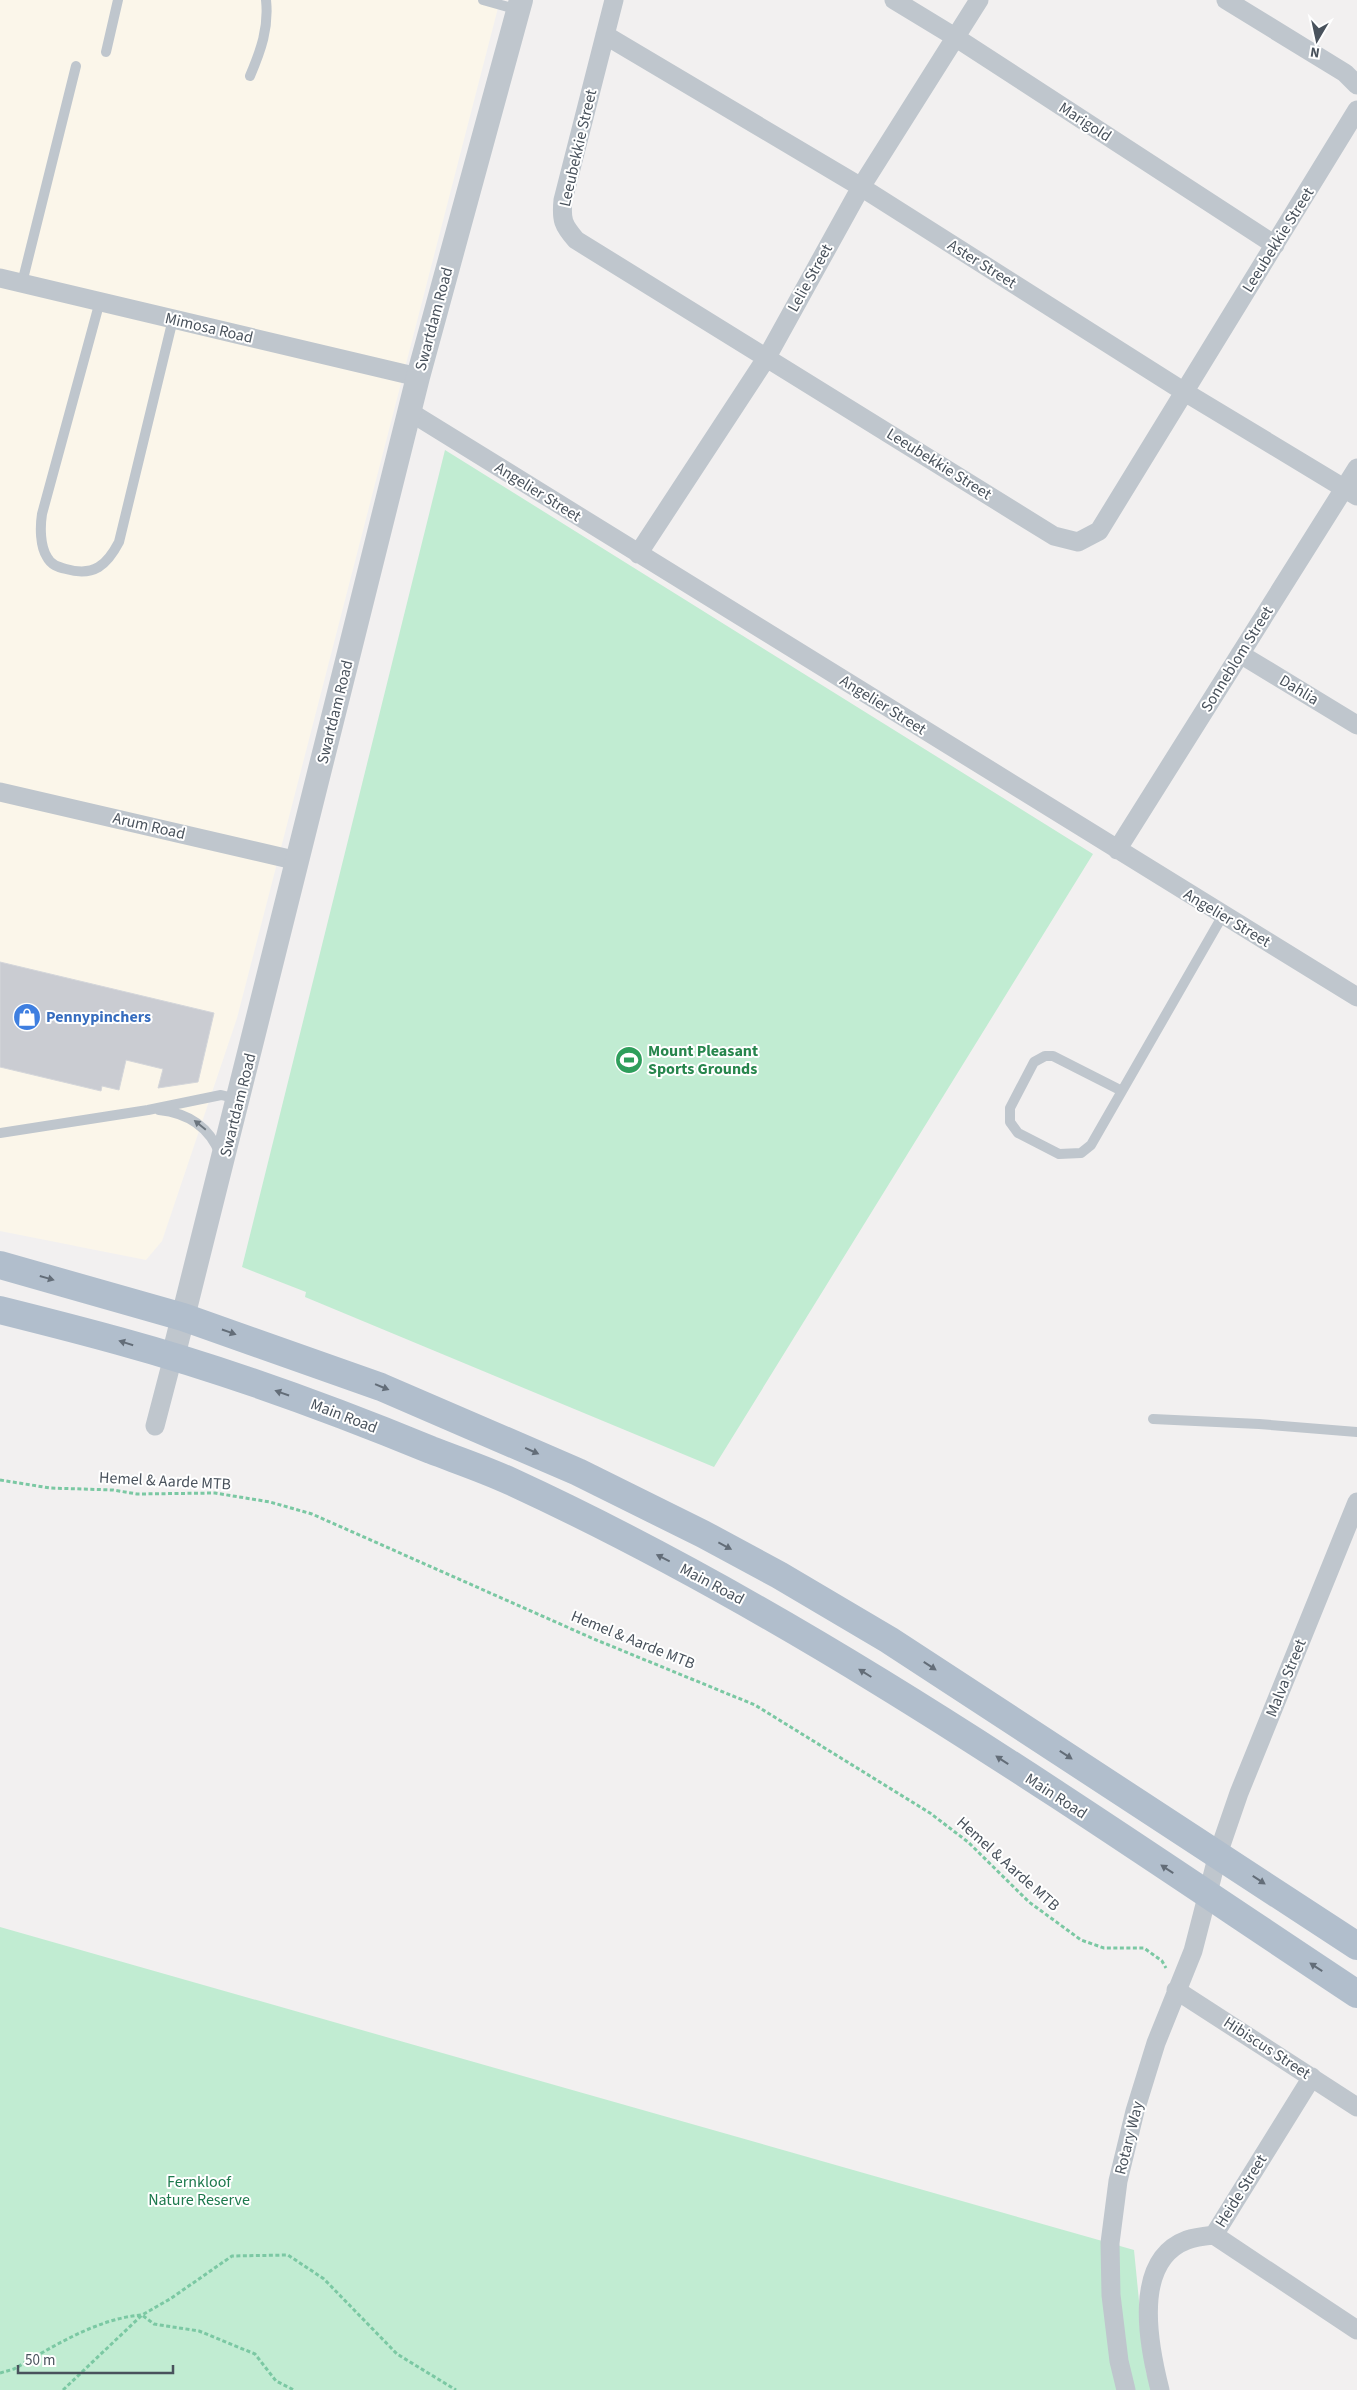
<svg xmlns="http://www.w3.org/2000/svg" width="1357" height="2390" font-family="'Source Sans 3',sans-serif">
	<rect width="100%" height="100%" fill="#f2f0f0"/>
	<path fill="#fbf6ea" d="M0,0H500L237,1018L162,1241L146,1260L0,1231Z"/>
	<path fill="#c1ecd2" d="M445,450L1093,854L714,1467L305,1297L306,1292L242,1267Z
		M0,1927L1134,2250L1146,2372L1153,2390H0Z"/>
	<path fill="#caccd2" stroke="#d4d6da" d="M0,962L214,1013L198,1082L158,1088L163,1069L126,1060L119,1090L102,1086L101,1091L0,1067Z"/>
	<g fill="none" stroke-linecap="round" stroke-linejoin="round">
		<path stroke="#7bc8a3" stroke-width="3" stroke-dasharray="4 2.5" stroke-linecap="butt" d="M0,1480L50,1488L113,1490L137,1494L215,1493L270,1502L312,1514L594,1639L755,1705L930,1813L968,1842L1029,1902L1081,1940L1104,1948H1144L1162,1961L1166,1968
			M0,2373L14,2369C52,2347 98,2318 142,2315L154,2324L199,2331L255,2354L276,2381L294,2390
			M63,2390L142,2315L170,2299L232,2256L288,2255L324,2279L397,2354L456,2390"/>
		<path stroke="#bfc6cd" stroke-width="10" d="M483,0L519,10
			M106,52L118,0
			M250,76C261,50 269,28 266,0
			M22,283L76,66
			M100,301L42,514C40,527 40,546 47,557C51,565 58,567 66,569C94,577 107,565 119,542L173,319
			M1122,1091L1053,1056H1045L1034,1062L1010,1108V1122L1018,1133L1059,1154L1081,1153L1091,1145L1223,915
			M159,1110C188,1113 209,1126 220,1154
			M0,1133L148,1110L221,1095L238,1099
			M1153,1419L1259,1424L1357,1432"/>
		<path stroke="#bfc6cd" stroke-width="19" d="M614,0L563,200C561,220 563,225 576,240L1054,536L1078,542L1099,531L1357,110
			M894,0L955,37L1275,245
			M1226,0L1345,73L1357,85
			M605,35L861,187L1183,391L1357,496
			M0,278L418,377
			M410,412L1357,997
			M638,554L767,357L861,187L979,0
			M1240,654L1357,725
			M0,792L298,861
			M1117,850L1357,468
			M155,1426L173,1357
			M1176,1990L1357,2107
			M1312,2077L1214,2235L1357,2330
			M1126,2390L1119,2361L1111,2295L1110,2243L1118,2181L1135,2111L1156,2043L1193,1951L1218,1854L1239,1793L1357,1502
			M1160,2390C1149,2347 1131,2261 1187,2240C1195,2237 1205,2236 1214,2235"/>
		<path stroke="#bfc6cd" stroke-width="24" d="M173,1357L418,377L521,0"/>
		<path stroke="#b1becc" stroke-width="28" d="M0,1265L183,1317L381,1387L578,1472L703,1534L779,1575L889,1640L1357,1946
			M0,1310C40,1320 80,1330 119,1341C225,1370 329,1408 431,1450C457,1460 484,1469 510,1481C810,1619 1082,1812 1357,1994"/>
	</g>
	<defs><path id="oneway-solid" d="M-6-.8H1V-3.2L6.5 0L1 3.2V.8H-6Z" transform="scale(1.25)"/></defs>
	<use fill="#6c757e" href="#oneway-solid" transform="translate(200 1125) rotate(-141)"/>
	<g fill="#636d78">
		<use href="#oneway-solid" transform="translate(47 1278) rotate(16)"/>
		<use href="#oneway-solid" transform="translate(229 1332) rotate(19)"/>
		<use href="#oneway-solid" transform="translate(126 1343) rotate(-163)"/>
		<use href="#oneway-solid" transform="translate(382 1387) rotate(22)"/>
		<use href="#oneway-solid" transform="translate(282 1393) rotate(-161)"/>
		<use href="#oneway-solid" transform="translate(532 1451) rotate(24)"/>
		<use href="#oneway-solid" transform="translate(725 1546) rotate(28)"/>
		<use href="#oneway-solid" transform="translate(663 1558) rotate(-153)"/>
		<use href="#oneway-solid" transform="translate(930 1666) rotate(33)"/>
		<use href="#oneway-solid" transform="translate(865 1673) rotate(-148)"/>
		<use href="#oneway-solid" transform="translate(1066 1755) rotate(33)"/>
		<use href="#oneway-solid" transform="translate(1002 1760) rotate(-147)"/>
		<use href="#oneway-solid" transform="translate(1167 1869) rotate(-147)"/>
		<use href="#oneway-solid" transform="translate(1259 1880) rotate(33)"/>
		<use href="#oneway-solid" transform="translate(1316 1967) rotate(-147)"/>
	</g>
	<defs>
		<g id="shop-disc" transform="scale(1.4375)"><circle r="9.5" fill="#3f7fe0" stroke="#fff"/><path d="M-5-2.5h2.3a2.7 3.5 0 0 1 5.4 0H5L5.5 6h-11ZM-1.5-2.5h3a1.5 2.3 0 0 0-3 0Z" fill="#fff"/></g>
		<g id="stadium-disc" transform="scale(1.4375)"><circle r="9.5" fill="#2e9e5b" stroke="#fff"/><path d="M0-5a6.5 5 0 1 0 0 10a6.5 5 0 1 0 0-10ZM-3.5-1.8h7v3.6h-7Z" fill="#fff"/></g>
	</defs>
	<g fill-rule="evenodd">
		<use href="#shop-disc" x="27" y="1017"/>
		<use href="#stadium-disc" x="629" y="1060"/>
	</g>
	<g text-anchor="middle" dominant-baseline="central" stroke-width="4" stroke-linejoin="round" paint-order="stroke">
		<g font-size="16" fill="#49525c" stroke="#fff">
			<text transform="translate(1085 122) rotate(33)">Marigold</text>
			<text transform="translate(578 148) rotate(-77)">Leeubekkie Street</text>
			<text transform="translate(1278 240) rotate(-58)">Leeubekkie Street</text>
			<text transform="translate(982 264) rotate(32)">Aster Street</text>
			<text transform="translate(810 278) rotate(-61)">Lelie Street</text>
			<text transform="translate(434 319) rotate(-75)">Swartdam Road</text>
			<text transform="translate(209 328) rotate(13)">Mimosa Road</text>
			<text transform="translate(939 464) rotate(32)">Leeubekkie Street</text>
			<text transform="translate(538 492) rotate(32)">Angelier Street</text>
			<text transform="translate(1237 659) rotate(-58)">Sonneblom Street</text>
			<text transform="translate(1299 690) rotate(31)">Dahlia</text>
			<text transform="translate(883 705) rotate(32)">Angelier Street</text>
			<text transform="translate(335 712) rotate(-76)">Swartdam Road</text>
			<text transform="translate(149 826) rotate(13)">Arum Road</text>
			<text transform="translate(1227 918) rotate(31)">Angelier Street</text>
			<text transform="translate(238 1105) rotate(-76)">Swartdam Road</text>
			<text transform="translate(344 1416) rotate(21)">Main Road</text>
			<text transform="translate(165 1481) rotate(3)">Hemel &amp; Aarde MTB</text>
			<text transform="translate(712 1584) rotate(28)">Main Road</text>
			<text transform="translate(633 1640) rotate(22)">Hemel &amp; Aarde MTB</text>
			<text transform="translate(1286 1678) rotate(-68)">Malva Street</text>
			<text transform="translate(1056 1796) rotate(33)">Main Road</text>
			<text transform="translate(1008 1864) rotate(42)">Hemel &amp; Aarde MTB</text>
			<text transform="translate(1267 2048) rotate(33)">Hibiscus Street</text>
			<text transform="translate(1129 2138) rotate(-76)">Rotary Way</text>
			<text transform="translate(1241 2191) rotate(-58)">Heide Street</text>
		</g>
		<g font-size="16" font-weight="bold" fill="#366cbe" stroke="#fff" text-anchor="start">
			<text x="46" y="1017">Pennypinchers</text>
		</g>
		<g font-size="16" font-weight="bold" fill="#27864d" stroke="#fff" text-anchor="start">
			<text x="648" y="1051">Mount Pleasant<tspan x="648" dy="18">Sports Grounds</tspan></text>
		</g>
		<g font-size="16" fill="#1d794d" stroke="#fff">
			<text x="199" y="2182">Fernkloof<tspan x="199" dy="18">Nature Reserve</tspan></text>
		</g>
	</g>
	<g transform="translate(1317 40) rotate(189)" stroke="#ffffff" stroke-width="4" paint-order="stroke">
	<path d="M0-4L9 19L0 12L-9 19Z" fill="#49525c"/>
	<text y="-8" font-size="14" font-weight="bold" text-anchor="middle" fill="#49525c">N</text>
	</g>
	<path d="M18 2365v8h155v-8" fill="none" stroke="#49525c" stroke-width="2.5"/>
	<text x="25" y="2365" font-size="15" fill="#49525c" stroke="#ffffff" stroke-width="4" paint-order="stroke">50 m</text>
</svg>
